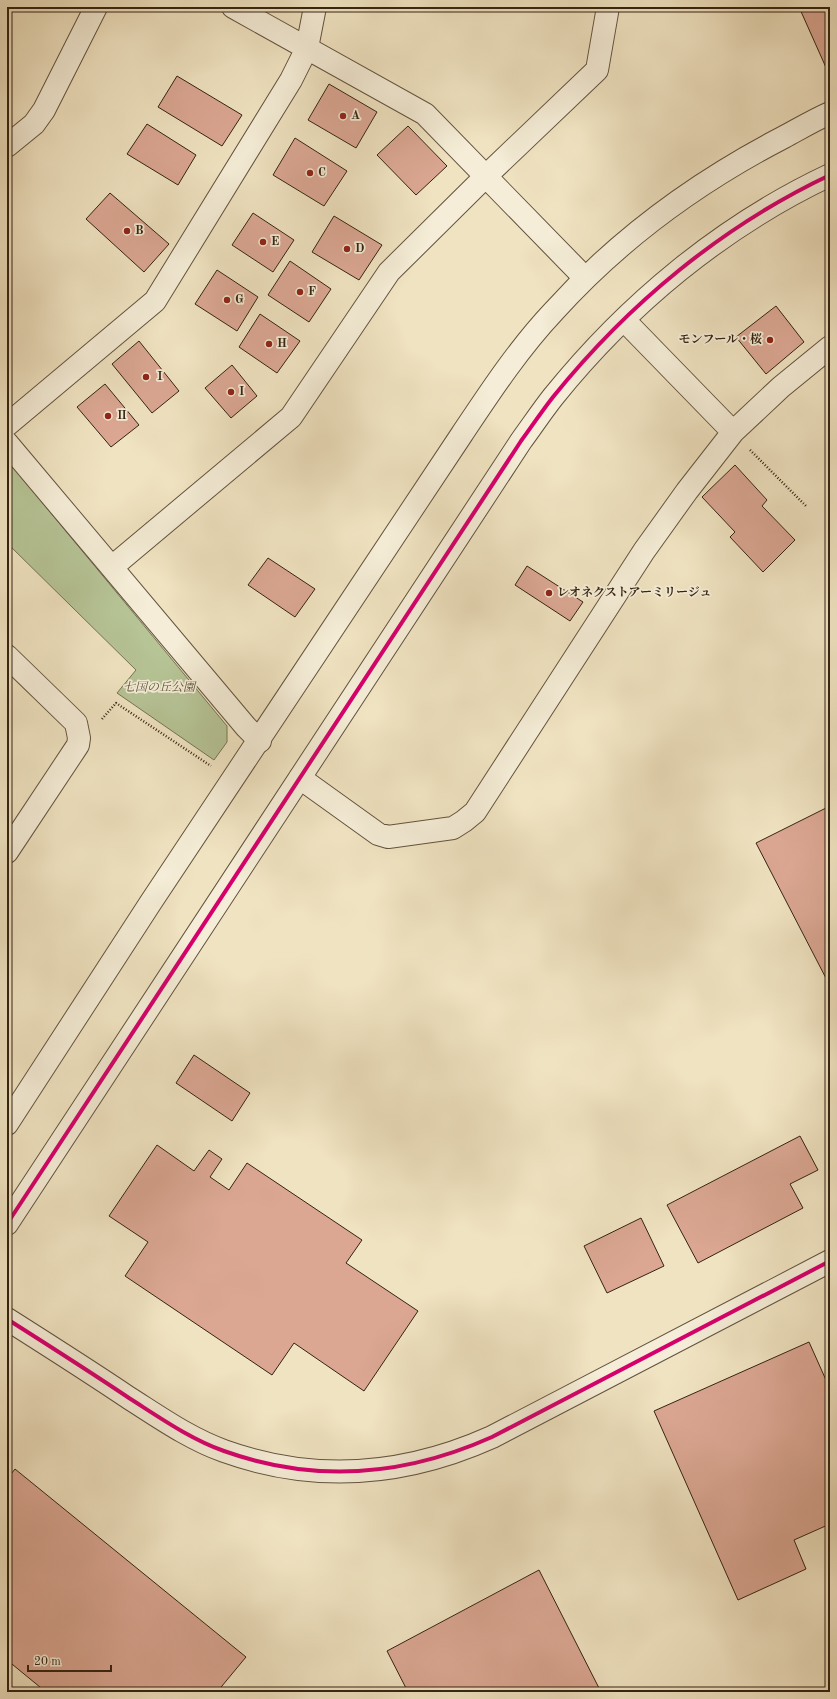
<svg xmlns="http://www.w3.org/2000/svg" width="837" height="1699" font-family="'Old Standard TT','Noto Serif JP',serif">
	<rect width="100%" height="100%" fill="#f0e3c1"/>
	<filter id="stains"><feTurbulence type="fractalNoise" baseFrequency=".005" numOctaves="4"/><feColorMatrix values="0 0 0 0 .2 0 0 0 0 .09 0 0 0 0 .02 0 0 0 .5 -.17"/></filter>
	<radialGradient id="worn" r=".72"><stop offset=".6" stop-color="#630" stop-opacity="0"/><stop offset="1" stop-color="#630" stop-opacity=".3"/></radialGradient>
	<path fill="#b6c496" stroke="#757454" d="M7,460L227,726V742L214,760L117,693L136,670L7,543Z"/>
	<path fill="#dba793" stroke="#342312" d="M799,7H830V72H828Z
		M177,76L242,115L222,146L158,107Z
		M329,84L377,112L356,148L308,120Z
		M147,124L196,155L178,185L127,154Z
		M408,126L447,166L416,195L377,155Z
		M295,138L347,171L324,206L273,175Z
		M110,193L169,244L144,272L86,219Z
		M253,213L294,240L273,272L232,245Z
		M334,216L382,245L359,280L312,252Z
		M290,261L331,289L309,322L268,295Z
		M217,270L258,297L237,331L195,304Z
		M776,306L804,342L766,374L736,337Z
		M260,314L300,341L277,373L239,347Z
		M139,341L179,391L152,413L112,364Z
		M232,365L257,396L231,418L205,388Z
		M105,384L139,425L111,447L77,407Z
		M735,465L767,500L762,506L795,540L763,572L730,537L735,532L702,497Z
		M268,558L315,589L295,617L248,585Z
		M527,566L583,602L570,621L515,585Z
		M830,806V986L756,843Z
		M194,1055L250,1093L232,1121L176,1083Z
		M800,1136L818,1170L790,1184L803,1208L698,1263L667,1205Z
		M157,1145L194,1171L209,1150L222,1159L210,1177L229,1190L247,1163L362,1240L346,1263L418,1311L364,1391L294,1343L272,1375L125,1276L148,1242L109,1216Z
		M641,1218L664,1266L607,1293L584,1246Z
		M809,1342L830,1389V1524L794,1540L806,1569L738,1600L654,1411Z
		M15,1469L246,1657L217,1692H46L7,1660V1479Z
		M539,1570L601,1692H408L387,1651Z"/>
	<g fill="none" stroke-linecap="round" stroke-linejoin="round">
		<g stroke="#63533e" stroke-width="24">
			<path id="minor" d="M233,7L425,114L585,278
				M7,146L34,124L44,110L96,7
				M624,320L733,432
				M7,425L155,301L291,80L307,48L315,7
				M7,443L246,727L260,741
				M112,567L291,417L389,272L486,176L597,70L608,7
				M7,656L76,723L79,738L78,745L7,852
				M300,778L378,834L388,837L453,828L464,821L475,812L644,551L687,491L733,432L781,387L830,347"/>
		</g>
		<g stroke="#63533e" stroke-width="24">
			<path id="tertiary" d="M7,1124L151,902L462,434C490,392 519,348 554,311C619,239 699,181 784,137C799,129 814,120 830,113
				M7,1224L521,441C532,426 542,411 553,397C628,304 722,226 830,175
				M7,1319C48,1345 89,1371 129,1398C159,1417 190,1439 224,1451C316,1484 405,1476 492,1437L830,1261"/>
		</g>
		<path stroke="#342312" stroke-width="2.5" stroke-dasharray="1 2" stroke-linecap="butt" d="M750,450L806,506
			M102,719L116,703L211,766"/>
		<use href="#minor" stroke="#f5edd7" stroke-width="22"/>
		<use href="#tertiary" stroke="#f5edd7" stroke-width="22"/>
		<g stroke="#f5edd7" stroke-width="6">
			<path id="cycleway" d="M7,1224L521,441C532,426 542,411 553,397C628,304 722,226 830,175
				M7,1319C48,1345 89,1371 129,1398C159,1417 190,1439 224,1451C316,1484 405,1476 492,1437L830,1261"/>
		</g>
		<use href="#cycleway" stroke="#d6006c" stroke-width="4"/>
	</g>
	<g fill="#8f2418" stroke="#f5edd7" stroke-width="1.5">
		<circle cx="343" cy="116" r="4"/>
		<circle cx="310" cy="173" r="4"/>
		<circle cx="127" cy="231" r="4"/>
		<circle cx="263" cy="242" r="4"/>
		<circle cx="347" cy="249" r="4"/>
		<circle cx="300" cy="292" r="4"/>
		<circle cx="227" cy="300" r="4"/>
		<circle cx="770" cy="340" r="4"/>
		<circle cx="269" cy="344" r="4"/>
		<circle cx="146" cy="377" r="4"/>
		<circle cx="231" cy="392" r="4"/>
		<circle cx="108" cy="416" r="4"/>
		<circle cx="549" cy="593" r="4"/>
	</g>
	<g text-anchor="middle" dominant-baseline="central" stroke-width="3.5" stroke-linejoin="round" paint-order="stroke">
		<g font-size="12" font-weight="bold" fill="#342312" stroke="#f5edd7" text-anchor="start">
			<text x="351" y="116">A</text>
			<text x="318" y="173">C</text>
			<text x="135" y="231">B</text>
			<text x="271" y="242">E</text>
			<text x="355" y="249">D</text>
			<text x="308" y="292">F</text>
			<text x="235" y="300">G</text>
			<text x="762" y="340" text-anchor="end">モンフール・桜</text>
			<text x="277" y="344">H</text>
			<text x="154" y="377">Ⅰ</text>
			<text x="239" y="392">I</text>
			<text x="116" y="416">Ⅱ</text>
			<text x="557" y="593">レオネクストアーミリージュ</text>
		</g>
		<g font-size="12" font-style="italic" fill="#5b533a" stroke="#f5edd7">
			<text x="159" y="688">七国の丘公園</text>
		</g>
	</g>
	<rect width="837" height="1699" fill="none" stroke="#f0e3c1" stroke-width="24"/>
	<rect x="8" y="8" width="821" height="1683" fill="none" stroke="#342312" stroke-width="2"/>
	<rect x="12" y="12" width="813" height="1675" fill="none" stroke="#342312"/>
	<path d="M28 1665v6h83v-6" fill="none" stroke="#342312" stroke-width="2"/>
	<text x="34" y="1665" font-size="12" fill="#342312" stroke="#f5edd7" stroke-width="3" paint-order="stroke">20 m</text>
	<rect width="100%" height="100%" filter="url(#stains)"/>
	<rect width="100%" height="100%" fill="url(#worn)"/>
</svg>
